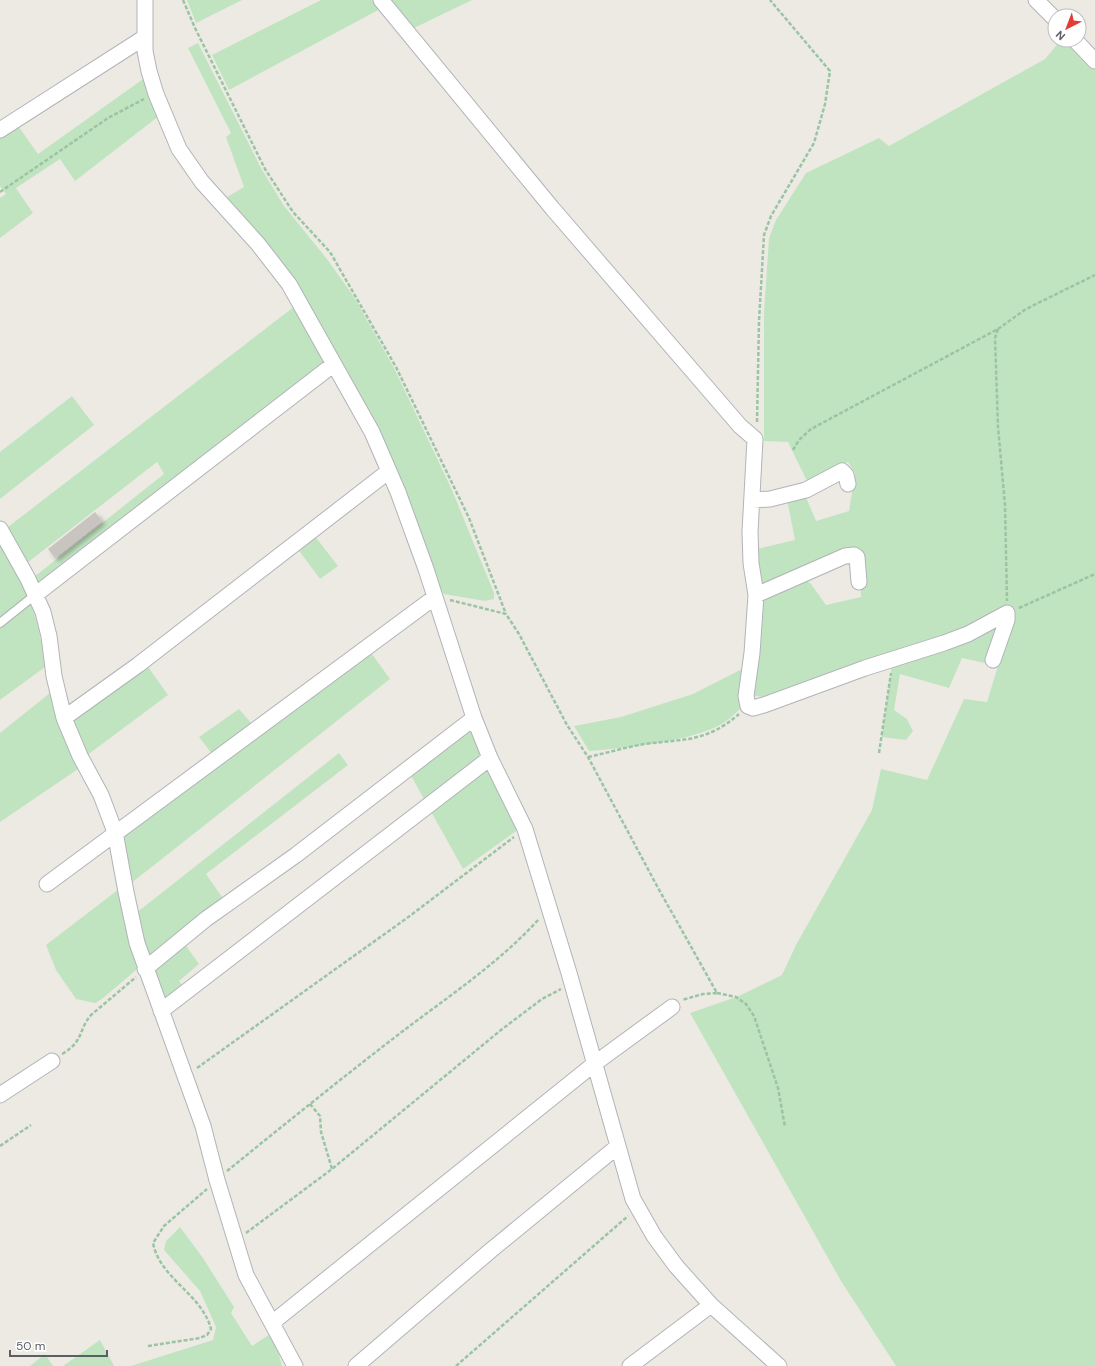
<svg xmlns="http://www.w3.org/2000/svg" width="1095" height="1366" font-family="'DM Sans',sans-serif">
	<defs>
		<filter id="shadow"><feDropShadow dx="3.5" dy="3.5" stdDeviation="2" flood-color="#0004"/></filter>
	</defs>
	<rect width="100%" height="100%" fill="#edeae3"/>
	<path fill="#c1e4c0" d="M187,0H242L196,23Z
		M321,0H375L382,8L229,90L212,55Z
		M389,0H472L412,29Z
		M1061,40H1067L1095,69V1366H896L841,1281L690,1013L739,996L782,975L796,945L872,810L881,769L927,780L964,699L987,702L998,666L962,658L949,688L900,674L894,710L907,719L913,731L906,740L882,737L893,657L765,697L755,696L753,688L758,669L759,608L765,599L805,579L811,584L826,605L861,597L860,557L761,586L753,550L795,540L787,499L805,495L816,521L849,511L855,473L848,462L807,481L788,442L764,441V313L769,238L776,220L806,173L879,138L889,146L1045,59Z
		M198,43L261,168L284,206L327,259L354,297L394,368L452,490L494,593V599L485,601L444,594L439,587L419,532L261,239L227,197L244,187L226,137L231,133L188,48Z
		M146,77L159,116L75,181L60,159L16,188L33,213L0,238V198L6,194L0,186V133L16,123L38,154Z
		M295,306L325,363L38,587L34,577L164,474L157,462L27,563L8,527Z
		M72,396L94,425L0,499V452Z
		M314,535L338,566L320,579L297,548Z
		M0,543C25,585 40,617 45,667L0,700Z
		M369,650L390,679L130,884L122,833L219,763L199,737L239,709L253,725Z
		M146,664L168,695L86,756L71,717Z
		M746,667L743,706C735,714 727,722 716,727C683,742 626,748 589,751L574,726L621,717L693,694Z
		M50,693L57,719L81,767L0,822V733Z
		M470,727L519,829L463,869L409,772Z
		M339,753L348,765L206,874L224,900L184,943L199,964L179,981L184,988L164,1003L149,959L102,999L95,1003L76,999L56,970L46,945L119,889L126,921Z
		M180,1227L203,1258L234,1307L231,1313L252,1346L273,1332L282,1366H131L213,1340L216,1327L200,1291L164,1250L166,1241Z
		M100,1340L114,1366H63Z
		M45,1354L53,1366H30Z"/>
	<path fill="#c8c5c0" filter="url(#shadow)" d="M95,512L102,521L55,558L48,549Z"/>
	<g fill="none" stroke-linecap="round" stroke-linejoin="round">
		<g stroke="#b0b4b8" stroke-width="10">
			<path id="service" d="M0,623L35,595"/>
		</g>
		<g stroke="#b0b4b8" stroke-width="17">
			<path id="minor" d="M145,0V51L149,71L156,94L179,149L202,182L258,244L289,284L372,432L398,492L426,569L474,718L490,758L525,829L569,973L633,1199L654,1236L676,1266L711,1305L779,1366
				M381,0L552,208L740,426L755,439L750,532L751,563L756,595L752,653L746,696L748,706L753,708L764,705L865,668L944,643L968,634L1007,613V620L993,660
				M1036,0L1055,19
				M1075,40L1095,61
				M0,130L145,37
				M753,500L770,499L806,490L842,471L846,475L848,484
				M0,529L28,579L43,612L49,636L54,676L64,718L80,756L101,795L115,832L126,892L137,943L203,1126L217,1180L246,1275L295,1366
				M35,595L334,364
				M756,595L845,556L854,555L857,557L859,582
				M64,718L138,665L389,471
				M47,884L435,597
				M145,969L206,919L296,855L474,718
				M161,1011L490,758
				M0,1095L52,1061
				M272,1323L594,1064L672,1007
				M356,1366L490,1251L618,1146
				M630,1366L711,1305"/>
		</g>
		<path stroke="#9ac4a4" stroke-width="2.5" stroke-dasharray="4 2" stroke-linecap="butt" d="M183,0L195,28L265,169L293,212L330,252L396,367L469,518L506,614
			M0,192L108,118L144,99
			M998,329L995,338L998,427L1005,505L1007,601
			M757,422L759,321L764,235L771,216L814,143L825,104L830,71L770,0
			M793,450L799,440L811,429L998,329L1026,309L1095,275
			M450,600L506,614L519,634L567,725L588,757L657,886L717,993L703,994L682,1000
			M1019,608L1095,574
			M879,753L891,673
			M588,757C607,753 626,747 645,744C684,739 707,742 739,714
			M717,993L736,997L746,1004L754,1016L778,1088L785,1127
			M62,1054C85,1040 77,1032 91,1015L136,977
			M197,1068L407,918L514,837
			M310,1104L320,1116L321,1132L332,1169
			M0,1146L31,1125
			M227,1171C285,1124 343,1077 403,1031C449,996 499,963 539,919
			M246,1233L332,1169L501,1030L542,999L561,989
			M148,1346L200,1338L207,1335L211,1329C202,1294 160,1279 153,1243L164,1226L207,1189
			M456,1366L628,1216"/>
		<use href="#service" stroke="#fff" stroke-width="8"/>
		<use href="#minor" stroke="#fff" stroke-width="15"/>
	</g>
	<g transform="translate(1067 28) rotate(222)"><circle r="19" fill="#ffffff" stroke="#bdbfc1"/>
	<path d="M0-3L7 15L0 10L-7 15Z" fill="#e23c34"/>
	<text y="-6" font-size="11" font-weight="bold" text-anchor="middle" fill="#5b5f63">N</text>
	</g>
	<path d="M10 1350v6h97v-6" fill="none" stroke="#5b5f63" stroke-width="2"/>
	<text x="16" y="1350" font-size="12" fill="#5b5f63" stroke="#ffffff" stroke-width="3" paint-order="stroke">50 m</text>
</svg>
